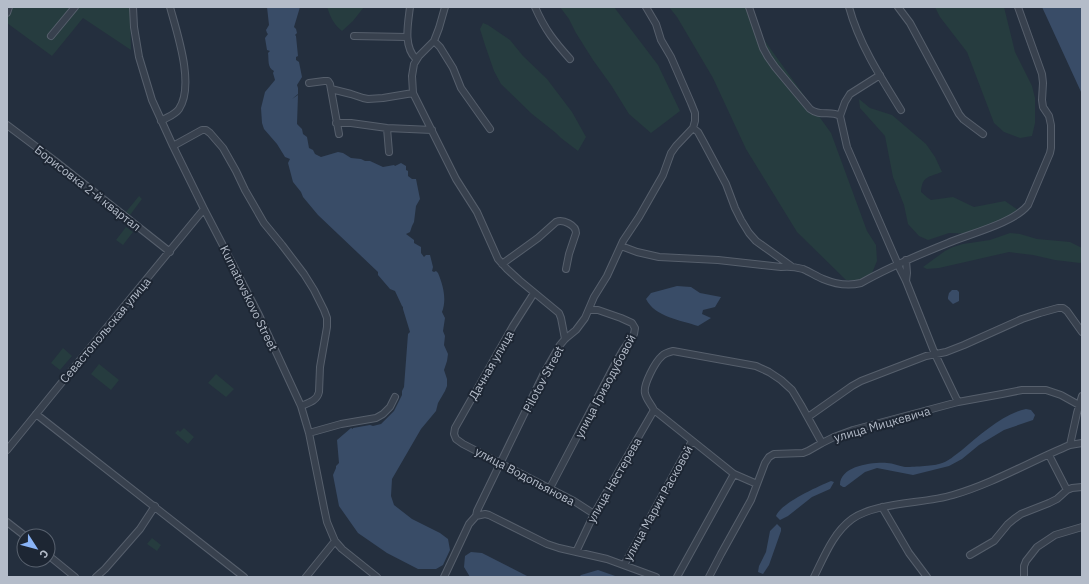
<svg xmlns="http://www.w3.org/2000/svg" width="1089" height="584" font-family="'IBM Plex Sans',sans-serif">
	<rect width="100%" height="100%" fill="#242f3e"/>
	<path fill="#263c3f" d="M7,7H130L131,50L83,18L52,56L7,23Z
		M327,7H364L353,21L342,31C334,25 330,16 327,7Z
		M560,7H614L658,65L680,111L651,133L629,114L611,85L593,60L576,33L569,19Z
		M669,7H746L754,26L831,133L867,231L876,245L877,261L872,273L860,281L846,280L797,232L746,149L713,78L677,17Z
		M935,7H1004L1015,52L1032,86L1035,98V123L1032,136L1020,138L1004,132L994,123L967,52L940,17Z
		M483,23L488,25L510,40L523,56L547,79L572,112L586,137L578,151L561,138L556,133L532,114L501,84L494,71L485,45L480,29Z
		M859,99L870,108L892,115L926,144L935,157L942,172C929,177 922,176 921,192L928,198L931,200L953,197L974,207L1005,201L1018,210L1017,215L974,234L949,233L928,240L919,236L908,224L904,205L893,177L885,136L860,108Z
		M139,196L142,199L130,215L126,212Z
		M126,227L133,232L123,245L116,240Z
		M1010,233L1020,234L1037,239L1070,242L1082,248V262L1080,263L1055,260L1033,255L1009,252L939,268L927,269L923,267L945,251L953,247L963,244L990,240Z
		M63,348L72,356L60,370L51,363Z
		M99,364L119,380L111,390L91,374Z
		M216,374L234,389L226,397L208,383Z
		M184,428L194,437L188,444L175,433L178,430L180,432Z
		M152,538L161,545L157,551L147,544Z"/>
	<path fill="#394c67" d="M267,7H300L294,27L296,29L297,33L295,35L296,36L298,56L296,57V60L299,62L302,77L297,85L298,88V94L292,99L298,95L297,124L302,129L303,134L307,137L309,148L313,150L315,154L321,157L338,152L343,153L351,158L361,159L365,161H370L383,167L394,165L395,166L401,163L406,166V170L408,171V176L412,179H416L420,199L416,206L414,222L412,226L410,232L406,234L414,240V243L421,247V253L424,257L426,255H430L433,267L432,271L434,272L436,271L438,273C443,285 447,299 442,312L445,318L443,331L445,336L444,345L448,354L447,361L444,370L447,379V386L445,391L438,403L436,411L421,429L392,479L391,496L394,505L412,519L440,533L448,539L450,550L443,565L436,569H418L387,553L358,533L339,506L333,475L336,468V466L339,463L337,440L351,428L353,429V428L370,425L373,426L381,424L394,411L402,395V391L404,387L408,334L410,332L403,309V307L402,306L395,291L390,289L378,275V272L318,215L303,197L301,192L293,182L288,163L290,159L285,157L277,144L264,129L262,123L261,108L265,92L275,80L273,73L274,71C267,68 269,59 268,53L270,51L267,50L265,38L268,34L267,33L266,30L269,25Z
		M1042,7H1082V94L1048,20Z
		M677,286L691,287L700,293L721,297L715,307L703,310L702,314L711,318L698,326C680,320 655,317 646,299L651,293Z
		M952,290H957L959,292V301L953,304L948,299V297L949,293Z
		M1026,409L1031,410L1035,415L1033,420L1004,430L979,445L962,459L949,466L913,475L877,468L865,472L845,487H843L840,485C840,466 872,462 887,463C893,463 899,466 905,467C911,467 933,466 939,464C948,462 955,455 962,450C980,435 1003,414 1026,409Z
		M831,481L834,482L830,489L812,497L788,516L780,520L776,516C781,503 817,487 831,481Z
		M777,524L781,528V531L769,565L763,574L758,572L759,566L766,552L770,531Z
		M471,552L482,553L529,577H470L464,567L465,556Z
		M598,570L618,577H579L581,575Z"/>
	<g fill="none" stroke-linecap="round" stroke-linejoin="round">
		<g stroke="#565f6c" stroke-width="8">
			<path id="minor" d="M133,7L134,27L139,57L152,100L173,146L204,209L258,313L301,406L309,433L324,508L327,522L332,534L335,541L342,549L377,577
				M410,7C408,24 403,46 416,59
				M445,7L439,28L434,41L419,56L414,64L412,76L413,93L456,179L477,212L498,259L507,269L519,280L559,313L561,318L565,339
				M535,7C545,30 554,41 570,59
				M646,7L656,24L661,40L671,57L691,103L695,113V121L693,128L698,132L703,141L726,184L735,208L741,220L749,233L756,241L791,266
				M749,7L763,48L768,57L775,67L810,109C820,117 831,110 840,116
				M849,7C859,44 881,78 901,110
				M898,7L910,23L959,114L963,119L983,134
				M7,13L9,7
				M51,36L75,7
				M354,36L407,37
				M434,41L440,47L453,68L461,88L490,129
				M880,75L850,94L845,102L840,116L847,147L900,269L906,281L935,354L958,402
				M309,83L324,81H328L330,84L339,134
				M331,89L351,94L363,98L368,99L383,98L413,93
				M161,121C167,117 175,115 179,109C195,85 177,33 170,7
				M336,123H351L387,128L432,130
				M7,125L55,161L170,252
				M387,128L389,152
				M173,146L202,130H206L210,133L223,148L236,171L245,190L264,223L282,245L304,274L314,290L324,310L327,318V327L320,367L319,392C317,401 308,403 301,406
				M621,246L637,252L659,257L718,260L781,267C789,266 796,267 803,269C810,272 816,276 823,279C835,284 849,286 861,283C889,267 918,255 948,243C969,234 1014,223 1028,205L1050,153L1051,148V125L1049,116L1043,107L1042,100L1043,83L1042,74L1018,7
				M906,260L907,273L906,281
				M502,264L538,238L556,222C563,219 576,225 576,233L569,254L566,269
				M534,293L513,326L455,428L454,434L456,439L463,444L574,501L594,514
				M36,414L244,577
				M808,417L852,386L861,381L926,356L946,352L964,345L1022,319L1040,313L1058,308H1063L1067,311L1082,332
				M309,433L341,424L376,418L383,414L390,407L395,397
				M1070,445L1077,413L1082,396
				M7,450L67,376L204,209
				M1049,455L1067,490L1072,488L1082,487
				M757,484L734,474L654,410C651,404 646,399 645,393C643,385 655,362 662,356C665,353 669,352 673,351L756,366L769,372L781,380L792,390L801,405L822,443
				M550,488L615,364L623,350L634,334L635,328L632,323L621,318L598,310H589
				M882,507L909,553L927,577
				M476,516L485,514L489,515L547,544L559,548L607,559L656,577
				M7,522L25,536
				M576,552L594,514L654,410
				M48,555L75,577
				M970,555L994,541L1008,524L1014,519L1021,514L1049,503L1057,499L1067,490
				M624,565L692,441
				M96,577L105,569L140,529L155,506
				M306,577L335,541
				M444,577L453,558L469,524L476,516L477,511L544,373L560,345L565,339L576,330L585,318L594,297L607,276L623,241L639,217L663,175L671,153L676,146L693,128
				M677,577L734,474
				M709,577L721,554L751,500L765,463L769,457L774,454L803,453L808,451L822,443L834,437L853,430L958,402L1002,394L1022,390H1046L1061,395L1079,405
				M814,577C824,557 833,533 852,519C876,502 923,504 953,495C994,483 1031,461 1070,445L1082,443
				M1024,577V566L1026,561L1037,547L1055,535L1082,527"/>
		</g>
		<use href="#minor" stroke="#38414e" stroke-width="6"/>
	</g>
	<g text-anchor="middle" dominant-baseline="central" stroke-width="4" stroke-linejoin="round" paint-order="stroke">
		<g font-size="12" fill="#b4bcc9" stroke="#1d2633">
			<text transform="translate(88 188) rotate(38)">Борисовка 2-й квартал</text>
			<text transform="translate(249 298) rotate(64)">Kurnatovskovo Street</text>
			<text transform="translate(105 330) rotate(-50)">Севастопольская улица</text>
			<text transform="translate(491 365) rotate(-60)">Дачная улица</text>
			<text transform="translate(543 379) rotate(-62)">Pilotov Street</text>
			<text transform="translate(605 386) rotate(-62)">улица Гризодубовой</text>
			<text transform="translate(882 424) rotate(-16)">улица Мицкевича</text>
			<text transform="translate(525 476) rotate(28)">улица Водопьянова</text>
			<text transform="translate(614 480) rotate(-60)">улица Нестерева</text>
			<text transform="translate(658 503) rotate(-61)">улица Марии Расковой</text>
		</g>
	</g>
	<rect width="1089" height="584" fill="none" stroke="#b4bcc9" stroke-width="16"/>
	<g transform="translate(36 548) rotate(126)"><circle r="19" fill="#1d2633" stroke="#59626f"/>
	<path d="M0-3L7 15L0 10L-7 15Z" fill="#8ab4f8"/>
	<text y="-6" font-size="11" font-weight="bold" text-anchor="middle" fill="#b4bcc9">С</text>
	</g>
</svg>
